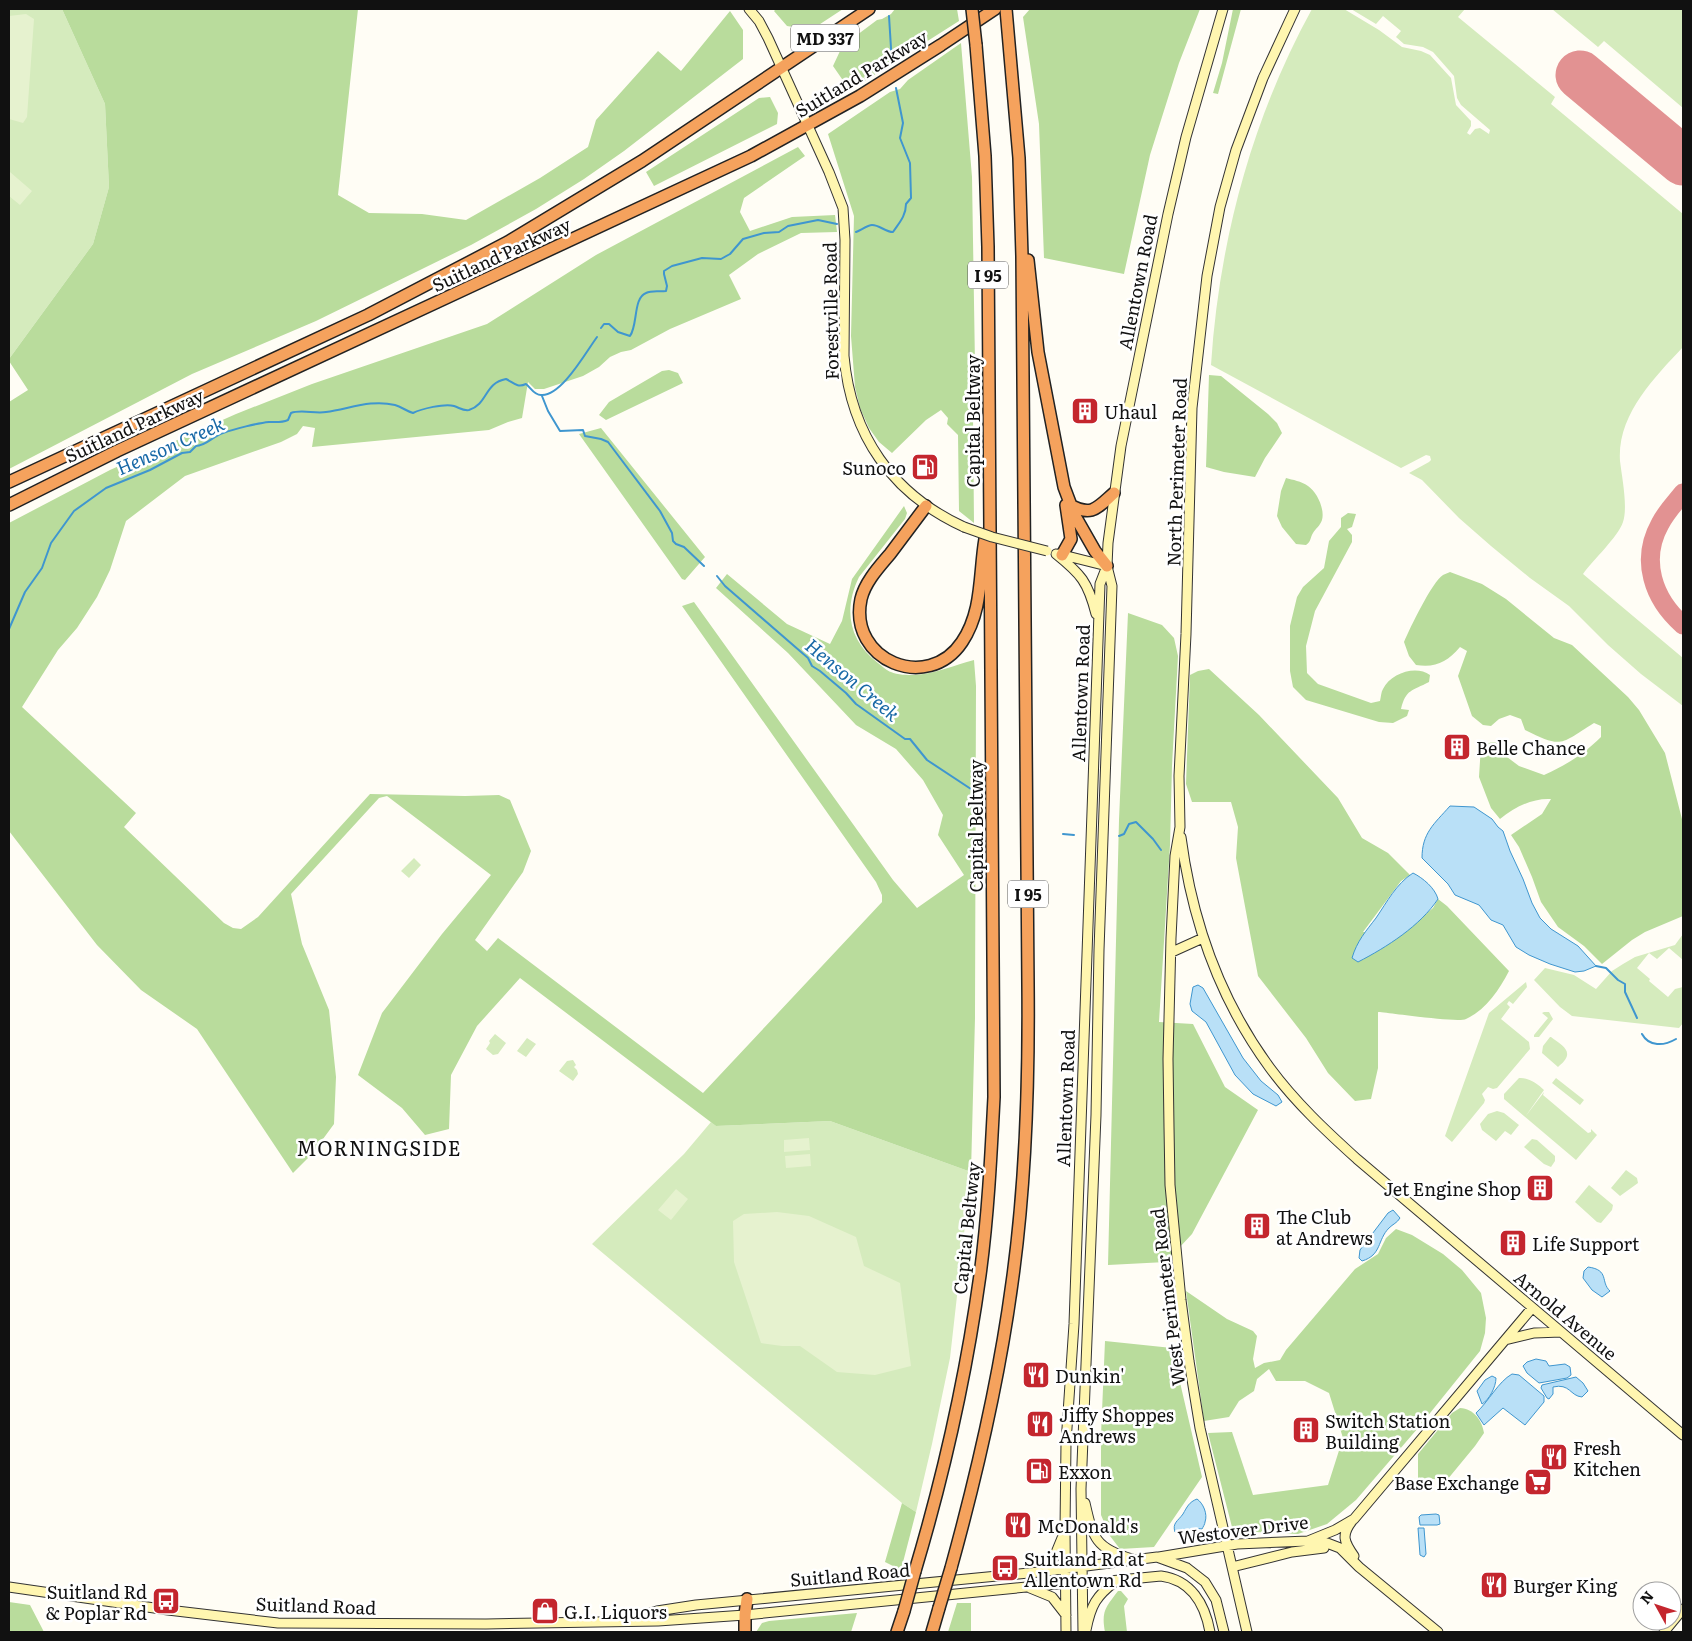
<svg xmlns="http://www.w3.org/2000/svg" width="1692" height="1641" font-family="Literata,serif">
	<rect width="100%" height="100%" fill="#fffdf5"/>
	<path fill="#d5ebbd" d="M9,9H62L105,104L109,187L93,244L9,359Z
		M1312,9H1344L1379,30L1402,47L1421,51L1430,55L1451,78L1456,105L1471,121V126L1467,133L1470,135L1475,129L1480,128L1489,134L1490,130L1461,105L1457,98L1454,76L1433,52L1423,47L1404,44L1396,37L1401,31L1383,16L1376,24L1351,9H1465L1458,17L1555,97L1551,104L1683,214V347C1654,378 1617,415 1620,461C1622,478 1628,507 1623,522C1618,537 1593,560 1583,574L1683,658V706L1641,674L1608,645L1569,606L1530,578L1491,546L1459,518L1422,480L1409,473L1429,462L1431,460L1430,456L1426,455L1401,468L1211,365C1219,241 1252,118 1312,9Z
		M1552,9H1683V108L1604,41L1598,47Z
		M414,858L421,865L409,878L401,871Z
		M1683,934V960L1669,948L1657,959L1649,953L1637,968L1650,979L1649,981L1668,997L1675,989L1683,987V1023L1679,1028L1572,1016L1560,1007L1534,980L1545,968L1574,975L1596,989L1612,971L1623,964L1635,957L1675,945Z
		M1526,982L1527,987L1513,1004L1509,1001L1507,1004L1510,1007L1501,1019L1529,1042L1530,1049L1497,1088L1493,1089L1488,1087L1482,1094L1485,1100L1484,1103L1452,1142L1445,1136L1489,1013Z
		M1544,1012H1549L1553,1019L1539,1037H1534V1035L1548,1018L1542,1013Z
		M495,1034L506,1043L498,1054L493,1055L486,1049L490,1043L489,1041Z
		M1550,1037H1551C1563,1046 1576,1052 1559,1066L1558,1067L1542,1053L1543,1046Z
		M527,1038L536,1044L526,1057L517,1051Z
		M573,1060L576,1065L574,1067L577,1070L578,1074L573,1081L559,1071L567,1061Z
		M1519,1078C1528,1077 1538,1084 1544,1090L1525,1117L1544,1092L1543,1095L1588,1133L1591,1132V1129L1597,1135L1576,1160L1504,1099V1094Z
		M1556,1078L1584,1100L1580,1105L1552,1083Z
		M1497,1111L1504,1113L1519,1125L1511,1135L1505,1131L1496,1141L1482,1130L1480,1124L1488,1114Z
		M830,1121L971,1172L950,1358L932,1444L916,1512L902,1503L592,1244L684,1154L711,1122L716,1126Z
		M1532,1139L1537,1140L1555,1156V1161L1551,1167L1544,1164L1524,1147Z
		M1626,1170L1637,1178L1638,1183L1620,1196L1611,1188Z
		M1589,1185L1613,1205L1612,1210L1601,1223L1597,1222L1575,1202Z"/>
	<path fill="#b9dc9c" d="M62,9H358L338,195L369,213L422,214L466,220L540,178L588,147L596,120L658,51L681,71L730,11L743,30V59L624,151L584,179L536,209L471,245L316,321L192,374L9,469V402L28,390L9,361V359L93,244L109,187L105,104Z
		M776,9H843L811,30L787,26L774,11Z
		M895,9H957L959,21L863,82L842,79L833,66L840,51L849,41L877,20L882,19L891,14Z
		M1030,9H1200L1179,63L1150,155L1124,274L1044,258L1039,124L1023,17Z
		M1233,9H1241L1218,94L1213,93L1222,63Z
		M961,43L972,177L975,365L973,415L974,523L959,511L958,435L947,424L948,418L941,410L926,420L892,453L879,442L869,428L860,408L855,387L851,336L854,216L828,134L890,92L900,89L908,80Z
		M770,97L778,113L777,124L654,186L646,172L759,98Z
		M798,147L805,156L744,198L740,212L750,231L792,217L835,215L837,232L801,233L758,254L729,275L741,299L670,329L631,350L621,352L610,357L599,367L583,376L544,389H535L528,382L522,418L508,422L489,430L312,447L315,428L303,426L297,434L281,442L185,476L126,521L110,570L97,597L77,628L58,650L22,707L136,813L124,827L224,923L233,928L241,929L258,917L370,794L465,796L499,795L510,800L531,851L523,872L475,940L487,951L498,938L703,1093L882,902V895L876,882L682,606L694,602L893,880L917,908L964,875L938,835L943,815L923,780L896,749L856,725L788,653L716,588L727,574L787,624L830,644L842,621L852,579L904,506L907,513L905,519L859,577C843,610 849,641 878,663C882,666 887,671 891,672C897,675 908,675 914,675C934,674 955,665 974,660L976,686L975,1018L971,1172L830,1121L716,1126L520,978L477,1026L451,1075L449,1129L425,1135L402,1108L358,1075L382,1013L442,934L491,875L387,796L379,798L291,894L302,944L329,1010L336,1077L334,1124L312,1154L293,1173L197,1029L141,990L97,945L9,831V523L110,470L236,414L312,384L487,324L596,255Z
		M669,370L678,373L683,383L606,420L599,415L609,402L662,371Z
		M1209,375L1221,376L1268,414L1277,423L1282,433L1265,458L1255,477L1224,472L1206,467Z
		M601,428L705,557L685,580L682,579L579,434Z
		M1286,478C1293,480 1301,481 1308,486C1317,492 1325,509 1322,520C1320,526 1316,528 1313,533C1310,538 1311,542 1306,545L1296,544L1282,527L1277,516L1281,491Z
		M1348,513L1356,514L1352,527L1347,529L1352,535V542L1315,611L1306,646L1307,673L1318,684L1371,703L1380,701C1381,697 1381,692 1383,689C1391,673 1416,665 1430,675L1429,682C1412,691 1406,689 1401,709L1409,710L1407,716L1393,723L1379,722L1306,700L1293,687L1290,671V626L1297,597L1303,587L1324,568L1329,541L1341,527V518Z
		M1450,572L1482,584L1506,599L1554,638L1572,645L1628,697L1639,710L1665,753L1683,823V916L1645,932L1632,940L1602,964L1584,946L1558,927L1541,902L1532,877L1519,847L1511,835L1542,814L1551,799C1532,798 1515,807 1500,819L1491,808L1479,777L1481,745L1493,742L1503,744L1507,757L1519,766L1544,775C1566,765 1584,754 1601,737V726L1594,723C1560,744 1563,749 1525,730L1521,719L1510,715L1499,719L1491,726L1483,725L1472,716L1458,676L1467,651L1460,647C1447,662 1436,668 1416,665L1409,656L1404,642C1410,628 1432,582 1443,575C1445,574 1448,573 1450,572Z
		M1128,613L1162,625L1174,638L1178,656L1172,766L1170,845L1159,1022L1193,1024L1225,1087L1258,1110L1192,1234L1166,1262L1108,1265L1119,820Z
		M1209,669L1259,715L1338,798L1362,838L1388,853L1410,875L1401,881L1363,932H1404L1433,908L1438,899L1447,906L1509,971C1499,990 1486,1010 1466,1019C1458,1023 1392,1013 1378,1012V1068L1371,1099L1355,1101L1328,1073L1306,1038L1258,976L1236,858L1238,827L1231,802H1192L1186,784L1190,675L1198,671Z
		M1396,1229L1412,1235L1443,1254L1462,1270L1481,1293L1486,1318L1485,1333L1480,1351L1418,1428L1356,1500L1327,1524L1298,1534L1233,1531L1208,1433L1232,1432L1253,1495L1328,1485L1343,1438L1329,1393L1305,1381H1276L1269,1369L1257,1379L1254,1391L1239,1401L1229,1417L1204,1421L1186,1291L1227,1319L1253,1331L1257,1336L1253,1359L1255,1368L1264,1363L1280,1360L1286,1350L1355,1269L1378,1254L1386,1238Z
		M1105,1341L1172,1348L1202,1477L1154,1547L1120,1549L1110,1536L1101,1515V1435Z
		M1460,1408C1474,1409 1482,1420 1484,1433L1475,1446L1447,1480L1418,1478V1454L1452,1413Z
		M902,1503L916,1512L901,1570L885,1562Z
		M1118,1591H1121L1128,1599L1124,1606L1127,1632H1105C1101,1611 1106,1607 1118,1591Z
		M9,1602L30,1605L44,1632H9Z
		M957,1603H971V1632H948Z
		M857,1613L851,1632H756L762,1623L769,1621Z"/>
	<path fill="#e6f2cf" d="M26,14L34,19L27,117L23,123L9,119V16Z
		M10,172L32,191L20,205L9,196Z
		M809,1138L810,1150L784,1152V1140Z
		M810,1154L811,1166L786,1168L785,1156Z
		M676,1189L688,1199L671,1220L658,1210Z
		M777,1212L809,1216L856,1237L864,1266L900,1283L911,1366L875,1375L837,1372L800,1346H782L761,1343L734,1262L733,1221L744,1214Z"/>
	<path fill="#b9e0f7" stroke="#3f96cf" d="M1450,806L1474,807L1492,819L1498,827L1503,831L1510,851L1523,879L1532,903L1540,918L1551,929L1578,946L1596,966L1584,971L1575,972L1550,964L1529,955L1516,947L1503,925L1491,920L1479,905L1455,895L1448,884L1422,858C1422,833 1434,824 1450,806Z
		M1413,873C1423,878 1435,888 1438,899C1420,926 1387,947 1358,962L1352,958C1357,941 1366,931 1376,918C1387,902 1396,884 1413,873Z
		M1198,985L1203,988L1243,1058L1261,1081L1278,1095L1282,1102L1276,1106L1253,1094L1235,1075L1206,1022L1192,1011L1190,1004L1193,987Z
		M1393,1210L1400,1218C1397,1223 1393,1224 1389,1228C1377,1240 1382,1255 1362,1261L1359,1258L1360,1250L1388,1213Z
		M1588,1267C1610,1270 1600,1282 1610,1291L1602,1297L1592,1290L1583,1278L1584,1271Z
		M1536,1359L1546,1361L1549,1366L1565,1364L1570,1367L1571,1375L1567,1378L1539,1383L1527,1373L1523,1366L1527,1362Z
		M1512,1374L1519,1375L1544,1396V1402L1525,1425L1503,1408L1484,1425L1476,1413C1489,1401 1498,1382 1512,1374Z
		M1492,1376L1496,1378C1496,1387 1489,1400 1482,1404L1477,1391L1485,1380Z
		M1576,1377L1583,1383L1588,1391L1582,1397C1570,1396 1570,1383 1553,1387V1394L1549,1399L1547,1398L1541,1388L1542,1385Z
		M1197,1499C1203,1503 1208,1514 1205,1522C1205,1524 1203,1527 1202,1529C1193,1527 1185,1532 1175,1532C1172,1523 1178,1521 1183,1514C1187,1507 1189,1502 1197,1499Z
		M1436,1514L1439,1515L1440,1524L1437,1525H1420L1419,1517L1421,1515Z
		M1418,1528H1424L1426,1554L1424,1557L1420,1555Z"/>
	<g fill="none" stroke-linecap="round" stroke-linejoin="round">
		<path stroke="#3f96cf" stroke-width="2" d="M889,16L892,64
			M856,232C861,230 868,225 872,225C880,225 885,232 893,232C899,223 906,216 906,204L911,198L910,163L900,138L903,123L896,88
			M601,328L604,324H609L618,332L630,336C638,325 633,298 646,293C652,290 659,292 666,291L667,286L664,274V271L672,266L702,258L721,259L730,254L743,239L764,233L779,232L788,226L818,220L837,224
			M542,396L548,411L560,431L583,430L585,436L601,439L608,442L660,511L672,533L673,541L676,544L684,547L704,566
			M717,576L725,586L808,658L812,666L820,671L846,693L856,704L905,739H910L927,760L977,793
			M9,629L25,592L42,568L51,543L74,511L106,488L150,470L182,453L190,452L196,446C206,446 213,436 223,433C234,429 258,423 269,422C276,422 281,423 288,420L291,413C301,409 315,414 326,412C349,409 371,399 395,405C402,407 406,411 413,413C421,409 445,403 454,406C460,408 463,411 469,410C488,404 484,383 506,379C514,383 517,388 526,384C531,388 534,395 541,395C561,397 586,352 597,337
			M1063,834L1074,835
			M1119,836L1124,834L1129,824L1136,822L1153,839L1161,850
			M1596,966L1606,968L1618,980L1625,984V992L1637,1018
			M1642,1034C1649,1047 1664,1046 1676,1039"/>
		<path stroke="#e29292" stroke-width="19" d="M1683,493C1675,503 1666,512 1660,524C1640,560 1653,599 1683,625"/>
		<path stroke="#e29292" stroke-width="49" d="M1580,75L1683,161"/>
		<g stroke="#333" stroke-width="11">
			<path id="secondary" d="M749,9L759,21L768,38L829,172L843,208L845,240L844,356C851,435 892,494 964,527
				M1056,554C1081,574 1088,582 1096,614
				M1059,554L1107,566
				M1181,837C1192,921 1220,1000 1270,1068C1295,1102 1326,1131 1357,1159L1683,1435
				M1172,952L1203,938
				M1505,1340L1534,1333L1561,1332
				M1085,1503C1093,1538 1095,1548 1132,1559
				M1352,1521C1341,1535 1344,1542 1354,1556
				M1308,1541L1327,1543L1340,1548L1359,1567L1438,1632
				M1159,1557L1237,1544L1308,1541L1335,1530L1354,1519L1532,1308
				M1232,1567L1292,1552L1324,1548
				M1040,1572L1053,1560L1062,1538
				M9,1587L168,1610L278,1623L486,1624L658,1621L745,1615L1057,1584L1099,1582L1161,1576C1191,1580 1205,1604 1210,1632
				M1030,1588L1052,1597L1066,1615
				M634,1618L657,1611L696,1605L1039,1572L1157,1557L1187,1568L1205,1582L1216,1600L1224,1632
				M1086,1630C1091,1605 1096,1596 1116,1581
				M1066,1632L1065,1530L1066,1443L1074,1324L1100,584L1107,566
				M1083,1632L1081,1489L1096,1115L1099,950L1112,586L1107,566L1108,543L1121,446L1168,214L1186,137L1223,9
				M1247,1632L1200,1428L1189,1361L1181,1300L1170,1185L1169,1127L1168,1059L1171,938L1175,856L1180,827L1179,776L1186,634L1192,408L1207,276L1220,207L1236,150L1263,78L1295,9
				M1664,1632L1683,1609"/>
		</g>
		<g stroke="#222" stroke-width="14">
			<path id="highway" d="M1028,260L1038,352L1064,487L1075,516L1095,551L1107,566
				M9,482L368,315L508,242L642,161L869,9
				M9,505L117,451L751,156L860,96L941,45L995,9
				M1070,505C1092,517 1097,508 1114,493
				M926,506C914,522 902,538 890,554C879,567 865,582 861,599C848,661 928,693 962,642C983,611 979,574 985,539
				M1062,555L1071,539L1066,505
				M951,1568C977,1474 999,1380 1012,1283C1026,1184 1029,1084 1028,984L1022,256L1019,158L1006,9
				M915,1571C944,1474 966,1376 980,1275C988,1216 991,1156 994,1097L988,247L985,156L976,45
				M745,1632V1615L747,1599
				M897,1632L904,1611
				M932,1632L939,1608"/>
		</g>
		<use href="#secondary" stroke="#fff6b0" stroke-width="9"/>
		<use href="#highway" stroke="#f5a25d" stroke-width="11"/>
		<g stroke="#333" stroke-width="11" stroke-linecap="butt">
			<path id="secondary-bridge" d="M964,527L992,537L1047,551"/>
		</g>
		<g stroke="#222" stroke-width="14" stroke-linecap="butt">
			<path id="highway-bridge" d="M972,9L976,45
				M939,1608L951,1568
				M904,1611L915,1571"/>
		</g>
		<use href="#secondary-bridge" stroke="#fff6b0" stroke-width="9"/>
		<use href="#highway-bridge" stroke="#f5a25d" stroke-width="11"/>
	</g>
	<defs>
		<g id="building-square" transform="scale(1.4375)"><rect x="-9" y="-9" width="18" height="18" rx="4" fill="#c4262e" stroke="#fff"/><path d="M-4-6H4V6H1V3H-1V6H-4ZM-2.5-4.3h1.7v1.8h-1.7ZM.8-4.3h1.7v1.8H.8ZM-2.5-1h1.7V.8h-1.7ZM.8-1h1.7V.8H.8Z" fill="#fff"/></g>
		<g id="fuel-square" transform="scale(1.4375)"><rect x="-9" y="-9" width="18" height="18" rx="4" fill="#c4262e" stroke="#fff"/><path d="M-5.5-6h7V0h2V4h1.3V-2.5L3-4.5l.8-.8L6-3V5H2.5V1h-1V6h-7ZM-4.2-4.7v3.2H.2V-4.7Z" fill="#fff"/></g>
		<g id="restaurant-square" transform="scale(1.4375)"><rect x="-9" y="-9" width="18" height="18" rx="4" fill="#c4262e" stroke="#fff"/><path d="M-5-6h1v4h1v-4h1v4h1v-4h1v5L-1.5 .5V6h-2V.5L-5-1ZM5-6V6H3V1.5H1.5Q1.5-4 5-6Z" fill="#fff"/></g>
		<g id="supermarket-square" transform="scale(1.4375)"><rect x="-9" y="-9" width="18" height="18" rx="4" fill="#c4262e" stroke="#fff"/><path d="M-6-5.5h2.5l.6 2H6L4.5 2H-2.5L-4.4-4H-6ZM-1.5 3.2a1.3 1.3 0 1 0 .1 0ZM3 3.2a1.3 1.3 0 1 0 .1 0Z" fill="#fff"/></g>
		<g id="bus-square" transform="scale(1.4375)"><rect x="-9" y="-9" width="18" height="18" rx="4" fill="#c4262e" stroke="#fff"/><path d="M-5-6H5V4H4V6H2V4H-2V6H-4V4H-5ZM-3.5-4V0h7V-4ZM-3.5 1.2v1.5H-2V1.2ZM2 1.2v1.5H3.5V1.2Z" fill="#fff"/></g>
		<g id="shop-square" transform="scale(1.4375)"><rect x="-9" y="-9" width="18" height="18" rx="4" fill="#c4262e" stroke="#fff"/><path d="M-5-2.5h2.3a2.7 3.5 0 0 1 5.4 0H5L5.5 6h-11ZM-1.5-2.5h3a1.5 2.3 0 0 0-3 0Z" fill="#fff"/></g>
	</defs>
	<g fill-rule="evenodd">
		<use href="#building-square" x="1085" y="411"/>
		<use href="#fuel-square" x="925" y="467"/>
		<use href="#building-square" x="1457" y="747"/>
		<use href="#building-square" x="1540" y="1188"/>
		<use href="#building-square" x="1257" y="1226"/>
		<use href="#building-square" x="1513" y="1243"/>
		<use href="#restaurant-square" x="1036" y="1375"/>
		<use href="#restaurant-square" x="1040" y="1424"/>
		<use href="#building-square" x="1306" y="1430"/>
		<use href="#restaurant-square" x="1554" y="1457"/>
		<use href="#fuel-square" x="1039" y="1471"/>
		<use href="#supermarket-square" x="1538" y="1482"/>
		<use href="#restaurant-square" x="1018" y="1525"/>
		<use href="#bus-square" x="1005" y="1568"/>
		<use href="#restaurant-square" x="1494" y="1585"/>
		<use href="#bus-square" x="166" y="1601"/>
		<use href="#shop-square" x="545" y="1611"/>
	</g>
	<g text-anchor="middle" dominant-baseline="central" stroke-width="5" stroke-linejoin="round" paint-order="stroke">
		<g fill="#fff" stroke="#585858" stroke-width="1">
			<rect x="791" y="24.5" width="68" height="27" rx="4"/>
			<rect x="968" y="261.5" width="40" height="27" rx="4"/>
			<rect x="1008" y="880.5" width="40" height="27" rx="4"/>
		</g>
		<g font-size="16" font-weight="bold" fill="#111">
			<text x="825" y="38">MD 337</text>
			<text x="988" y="275">I 95</text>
			<text x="1028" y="894">I 95</text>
		</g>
		<g font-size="18" fill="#111" stroke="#fff">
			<text transform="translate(861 73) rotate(-31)">Suitland Parkway</text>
			<text transform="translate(501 254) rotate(-25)">Suitland Parkway</text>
			<text transform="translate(1137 282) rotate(-79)">Allentown Road</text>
			<text transform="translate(830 311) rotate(-91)">Forestville Road</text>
			<text transform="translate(972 421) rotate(-90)">Capital Beltway</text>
			<text transform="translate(134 425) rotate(-25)">Suitland Parkway</text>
			<text transform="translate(1176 472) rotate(-88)">North Perimeter Road</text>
			<text transform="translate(1080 693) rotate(-88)">Allentown Road</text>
			<text transform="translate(975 826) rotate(-90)">Capital Beltway</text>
			<text transform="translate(1065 1098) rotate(-88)">Allentown Road</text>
			<text transform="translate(966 1228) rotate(-84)">Capital Beltway</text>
			<text transform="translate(1167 1297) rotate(-97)">West Perimeter Road</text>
			<text transform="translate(1566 1315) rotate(40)">Arnold Avenue</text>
			<text transform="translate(1243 1529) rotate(-7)">Westover Drive</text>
			<text transform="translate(850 1574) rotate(-5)">Suitland Road</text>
			<text transform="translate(316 1605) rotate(2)">Suitland Road</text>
		</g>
		<g font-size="18" fill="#111" stroke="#fff" text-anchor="start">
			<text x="1104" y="411">Uhaul</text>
			<text x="906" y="467" text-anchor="end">Sunoco</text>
			<text x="1476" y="747">Belle Chance</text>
			<text x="1521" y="1188" text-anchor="end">Jet Engine Shop</text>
			<text x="1276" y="1216">The Club<tspan x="1276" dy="21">at Andrews</tspan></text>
			<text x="1532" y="1243">Life Support</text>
			<text x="1055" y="1375">Dunkin'</text>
			<text x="1059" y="1414">Jiffy Shoppes<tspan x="1059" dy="21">Andrews</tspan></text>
			<text x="1325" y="1420">Switch Station<tspan x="1325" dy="21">Building</tspan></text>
			<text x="1573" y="1447">Fresh<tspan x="1573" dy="21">Kitchen</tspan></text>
			<text x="1058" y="1471">Exxon</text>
			<text x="1519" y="1482" text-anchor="end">Base Exchange</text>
			<text x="1037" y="1525">McDonald's</text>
			<text x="1024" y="1558">Suitland Rd at<tspan x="1024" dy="21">Allentown Rd</tspan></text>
			<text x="1513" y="1585">Burger King</text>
			<text x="147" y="1591" text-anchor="end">Suitland Rd<tspan x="147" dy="21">&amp; Poplar Rd</tspan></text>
			<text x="564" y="1611">G.I. Liquors</text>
		</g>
		<g font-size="19" font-style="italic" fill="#1768a6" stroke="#fff">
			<text transform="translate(170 445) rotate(-24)">Henson Creek</text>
			<text transform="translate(853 679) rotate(40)">Henson Creek</text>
		</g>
		<g font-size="20" letter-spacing="1" fill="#111" stroke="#fff">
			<text x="379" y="1147">MORNINGSIDE</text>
		</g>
	</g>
	<rect width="1692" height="1641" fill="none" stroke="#111111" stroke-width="20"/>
	<g transform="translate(1657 1606) rotate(310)"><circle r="24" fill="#ffffff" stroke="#a0a0a0"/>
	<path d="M0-4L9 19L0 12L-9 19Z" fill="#c4262e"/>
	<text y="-8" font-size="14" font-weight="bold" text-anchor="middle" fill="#111111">N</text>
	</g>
</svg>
